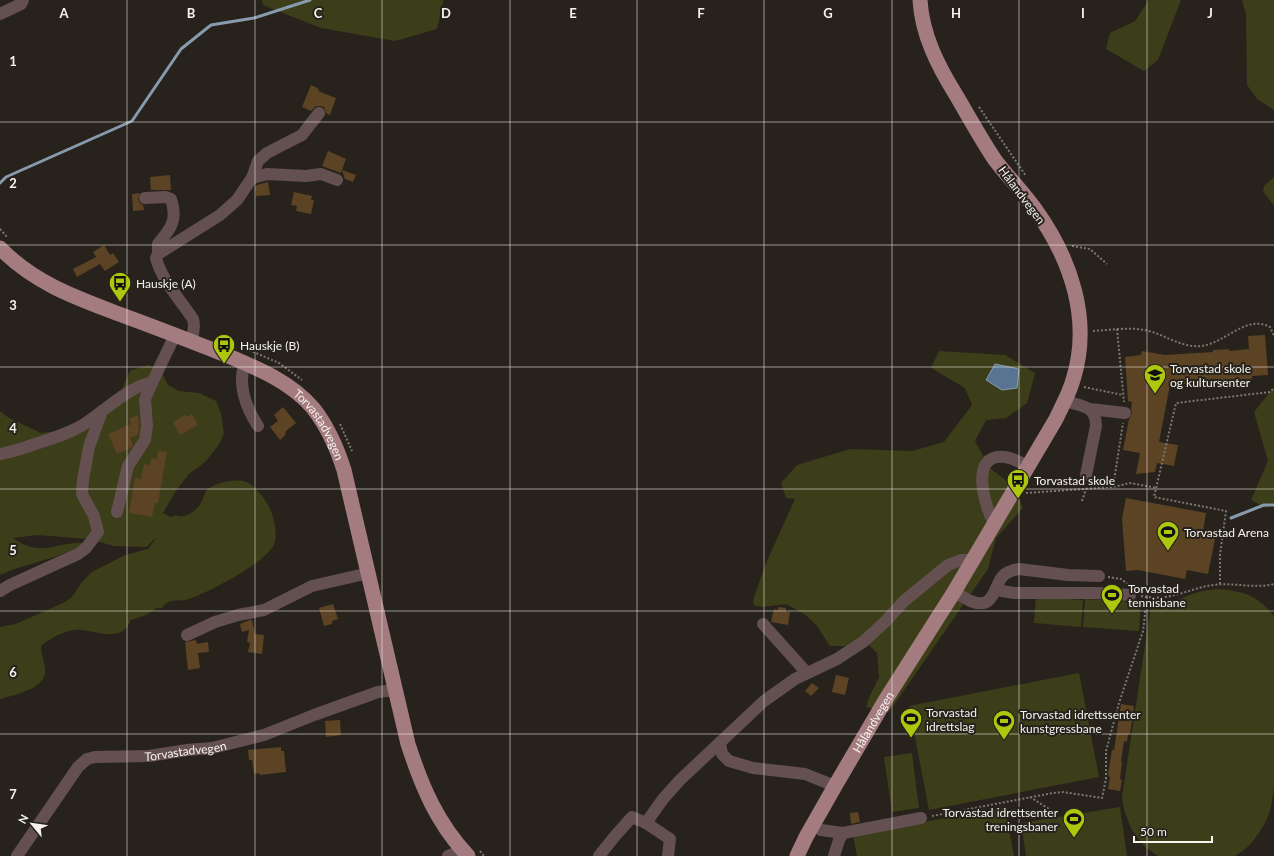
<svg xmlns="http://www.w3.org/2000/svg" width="1274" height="856" font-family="Lato,sans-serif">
	<rect width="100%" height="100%" fill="#27231c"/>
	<path fill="#3c3d19" d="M262,0H443V2L437,29L395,41L321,28L263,5Z
		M1149,0H1181L1158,60L1144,71L1106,49L1110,33L1135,21Z
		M1242,0H1274V110L1257,99L1247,85L1246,14Z
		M1274,177V206L1263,191L1264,186Z
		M939,351L1005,355L1035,373L1027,403L1006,418L986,420L975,441L990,468L1013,486L1023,508L996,538L988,569L889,712L866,707L869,698L879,677L877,653L866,642L845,646H830L817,626L806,615L786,604L761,607L754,605L753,600L766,563L795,499L786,498L781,483L797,465L850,449L912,451L944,442L972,405L965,388L931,368Z
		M148,365L161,371L168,385L179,391L199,393L216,401L221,413L224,434L218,446L205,462L189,474L177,489L163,513L170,517L177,515V516C187,518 196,511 201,503C203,499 204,495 206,491C213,483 236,478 246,482C256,486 267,501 271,511C274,520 278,534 274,544C268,562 207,593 189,599C177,603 171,596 162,608H157L146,615L131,620C121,646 92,628 75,630C63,631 49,639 41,646C41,655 45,662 45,671C46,689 14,695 0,699V627L16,624L63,603L72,597L82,582L92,572L125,555L148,549L157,537L146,547L114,546L89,539L37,535L13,538C30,550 42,550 62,545C70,544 76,542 84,543C59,560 27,562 0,575V411L9,418L41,433L66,430L117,400L131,369L132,370Z
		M1274,387V505L1265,508L1251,500L1268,461L1254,412Z
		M1219,589C1245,592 1257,595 1274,616V787C1271,809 1270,818 1256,837C1249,846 1245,850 1235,856H1158L1145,847L1132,830L1124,810L1122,797L1151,606L1152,605L1168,607C1187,594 1197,591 1219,589Z
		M1036,597L1083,600L1081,627L1034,623Z
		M1085,599L1141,602L1139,631L1083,627Z
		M1079,673L1099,777L929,810L909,706Z
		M912,753L919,808L892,812L884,757Z
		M1005,807L1014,856H857L853,835Z
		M1120,807L1127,856H1026L1021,823Z"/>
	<path fill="#587492" stroke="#879aae" d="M995,364L1019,369L1017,388L1002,390L986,380Z"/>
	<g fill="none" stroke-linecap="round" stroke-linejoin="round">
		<path stroke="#879aae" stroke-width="3" d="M0,183L6,177L132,121L181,49L211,25L254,18L310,0
			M1231,518L1264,505H1274"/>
	</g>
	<path fill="#5b4323" d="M311,85L319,89L318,91L336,98L330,115L326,113L324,107L320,106H316L311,111L302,107Z
		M328,151L346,159L341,173L322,166Z
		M342,170L356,175L353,182L345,179Z
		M170,175L171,190H151L150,177Z
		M268,182L270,195L256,196L255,187L257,185Z
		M294,192L312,196L311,200H314L311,214L296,211L297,206L291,205Z
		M140,193L138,199L139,202L143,205L144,210L133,211L132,194Z
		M104,245L110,255L113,253L119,262L105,271L100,264L77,277L73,269L96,257L93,252Z
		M1265,335L1268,375L1252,376V379L1170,385L1159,442L1178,445L1174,466L1157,463L1155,472L1136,474L1140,453L1123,450L1129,419L1132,413L1131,409L1132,402L1128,401L1125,357L1141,355L1142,351L1165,355L1213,352V350L1229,349V351L1249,349L1248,336Z
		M283,407L296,423L285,432L286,434L280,440L270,427L278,421L274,415Z
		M192,414L198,425L180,435L173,422L185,415L187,417Z
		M138,415L139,426L138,435L130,438L133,445L131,448L117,454L108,434L131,424L129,419Z
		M158,451L167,452L158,503H155L152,517L129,513L135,478L141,479L144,464L150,465L151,458L157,459Z
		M1126,498L1206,513L1203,531L1216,534L1208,574L1187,570L1185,579L1138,570L1126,571L1122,519Z
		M333,604L338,619L332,621V624L324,626L319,608Z
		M778,607L786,608V612H790L788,625L771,622L774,609L778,610Z
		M250,620H252L255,634L264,635L262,654L248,652L250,643L247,642L249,630L242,632L240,624Z
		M196,640L197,644L208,642L209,652L198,653L200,668L188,670L185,642Z
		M836,675L849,678L845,695L832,692Z
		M812,683L819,688L811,696L805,691Z
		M1121,704L1134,706L1130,734H1128L1127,742L1124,741L1121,761L1122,762L1120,779L1122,780L1120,791L1108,789L1110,778L1108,774L1112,750H1114Z
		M340,720L341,735L326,737L325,721Z
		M281,747V751H284L286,772L260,775L259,773L254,774L252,760H249L248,750Z
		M858,812L860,822L851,824L850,813Z"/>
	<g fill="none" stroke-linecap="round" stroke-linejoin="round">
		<path stroke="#7b7771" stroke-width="2" stroke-dasharray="2 2" stroke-linecap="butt" d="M979,107L1026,176
			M0,229L7,237
			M1072,246L1090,249L1107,264
			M1117,329L1124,402
			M1093,331C1110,330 1128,327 1145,330C1164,334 1181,348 1201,346C1224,344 1246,314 1270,327L1274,336
			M249,350L279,363L302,380
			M1084,387L1123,395
			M340,424L352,451
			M1113,487L1123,423
			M1026,493L1113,487L1130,483L1157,488
			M1082,501L1086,489
			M1108,577L1121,579L1128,584
			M1220,584V555L1226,511L1154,497L1176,403L1270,392L1274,388
			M1141,596C1151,598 1161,598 1171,596C1185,593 1198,587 1213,585C1233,582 1254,589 1274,584
			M1030,797L1057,814
			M932,816L1053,793L1063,792L1102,798L1106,779V751L1119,703L1143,631L1147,597
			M480,851L484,856"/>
		<g stroke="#645051" stroke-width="12">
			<path d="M0,14L21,4L23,0"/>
			<path d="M252,178L258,161L267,153L302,135L319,113"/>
			<path d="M145,198L166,197L171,199C178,219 171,229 158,244V254"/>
			<path d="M191,341C194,333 195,327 193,319C180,299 162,281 156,258L158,254L220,215L237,200L252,178L267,174L306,176L321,174L337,180"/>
			<path d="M245,363C237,384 246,408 258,426"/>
			<path d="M1065,401C1081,406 1096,405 1096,426L1086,475"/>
			<path d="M1090,409L1125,413"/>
			<path d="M0,454C12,452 24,448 35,444C53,438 71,433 86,423C103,412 132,384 152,383"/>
			<path d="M117,512L128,466L145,440L147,426L145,399L151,385L175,335"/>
			<path d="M994,524C985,506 968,453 1005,457C1013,458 1021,463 1028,466"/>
			<path d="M996,590L1014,593H1096L1130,595"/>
			<path d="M0,591L10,585L78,554L86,548L98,532L94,516L82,494L83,480L89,447L102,411"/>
			<path d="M954,592C960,595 967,600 973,602C994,609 994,587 1002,577C1006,572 1013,570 1019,569L1068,575L1099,576"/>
			<path d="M763,624L807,673"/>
			<path d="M187,635L215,622L238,615L264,610L312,586L369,573"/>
			<path d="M720,743L722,754L729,761L753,768L805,774L835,786"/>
			<path d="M646,823L670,839L668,856"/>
			<path d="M821,830L843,833L921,818"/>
			<path id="s1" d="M17,856L78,767L87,759L95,757L149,756L187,750L212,748L264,735L314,715L378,692L395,690"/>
			<path d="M448,856L462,850"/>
			<path d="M599,856L615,836L632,817L646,823L663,799L680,780L764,701L795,679L837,659L863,642L886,621L904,601L948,565L961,560H973"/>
			<path d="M834,856L839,840L843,833"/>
		</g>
		<g stroke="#a47c7f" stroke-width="15">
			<path id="s2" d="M0,248C36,285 80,299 127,317C160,329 193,342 226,355C257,368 291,382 313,408C328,427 337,448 344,470L408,744C422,787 437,823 468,856"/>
			<path id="s3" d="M797,856L806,837L835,786L886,699L954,592L1056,419C1062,406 1069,394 1073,380C1092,320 1071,259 1035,209C1023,192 1008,177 995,160C981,139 969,117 956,95C938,66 922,35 920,0"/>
		</g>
	</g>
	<path fill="none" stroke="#f6f3ee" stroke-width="1" stroke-opacity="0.55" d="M127,0V856M255,0V856M382,0V856M510,0V856M637,0V856M764,0V856M892,0V856M1019,0V856M1147,0V856M0,122H1274M0,245H1274M0,367H1274M0,489H1274M0,611H1274M0,734H1274"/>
	<defs>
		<g id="bus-pin" transform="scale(1.15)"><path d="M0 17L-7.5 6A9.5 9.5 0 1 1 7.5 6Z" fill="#adc60e" stroke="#27231c"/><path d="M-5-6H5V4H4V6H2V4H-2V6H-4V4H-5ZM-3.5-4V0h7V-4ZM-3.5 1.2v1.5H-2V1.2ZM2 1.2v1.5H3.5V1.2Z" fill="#111"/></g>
		<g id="school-pin" transform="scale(1.15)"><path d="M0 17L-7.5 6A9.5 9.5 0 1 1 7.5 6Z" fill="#adc60e" stroke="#27231c"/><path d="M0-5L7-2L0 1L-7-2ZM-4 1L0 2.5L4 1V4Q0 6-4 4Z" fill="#111"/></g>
		<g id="stadium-pin" transform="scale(1.15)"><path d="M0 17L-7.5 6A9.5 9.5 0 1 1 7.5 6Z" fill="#adc60e" stroke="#27231c"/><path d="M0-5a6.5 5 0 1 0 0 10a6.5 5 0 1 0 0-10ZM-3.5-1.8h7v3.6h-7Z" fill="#111"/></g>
	</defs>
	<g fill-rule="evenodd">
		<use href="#bus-pin" x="120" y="283"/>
		<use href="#bus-pin" x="224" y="345"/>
		<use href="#school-pin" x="1155" y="375"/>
		<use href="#bus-pin" x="1018" y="480"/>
		<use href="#stadium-pin" x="1168" y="532"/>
		<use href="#stadium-pin" x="1112" y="595"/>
		<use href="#stadium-pin" x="911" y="719"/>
		<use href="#stadium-pin" x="1004" y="721"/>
		<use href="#stadium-pin" x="1074" y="819"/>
	</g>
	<g text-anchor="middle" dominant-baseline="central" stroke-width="4" stroke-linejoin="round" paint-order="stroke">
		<g font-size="12" fill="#f6f3ee" stroke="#27231c">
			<text transform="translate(1022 195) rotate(53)">Hålandvegen</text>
			<text stroke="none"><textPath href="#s2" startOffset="372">Torvastadvegen</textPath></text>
			<text stroke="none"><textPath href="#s3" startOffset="154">Hålandvegen</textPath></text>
			<text stroke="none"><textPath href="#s1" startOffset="219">Torvastadvegen</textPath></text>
		</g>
		<g font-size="12" fill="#f6f3ee" stroke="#27231c" text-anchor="start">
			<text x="136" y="283">Hauskje (A)</text>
			<text x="240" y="345">Hauskje (B)</text>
			<text x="1170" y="368">Torvastad skole<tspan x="1170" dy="14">og kultursenter</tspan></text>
			<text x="1034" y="480">Torvastad skole</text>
			<text x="1184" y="532">Torvastad Arena</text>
			<text x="1128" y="588">Torvastad<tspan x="1128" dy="14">tennisbane</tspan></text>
			<text x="926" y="712">Torvastad<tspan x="926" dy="14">idrettslag</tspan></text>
			<text x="1020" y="714">Torvastad idrettssenter<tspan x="1020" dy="14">kunstgressbane</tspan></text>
			<text x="1058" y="812" text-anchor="end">Torvastad idrettsenter<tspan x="1058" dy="14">treningsbaner</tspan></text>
		</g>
	</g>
	<g font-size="13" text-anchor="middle" font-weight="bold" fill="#f6f3ee" stroke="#27231c" stroke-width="4" stroke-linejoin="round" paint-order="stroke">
		<text x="64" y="18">A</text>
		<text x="191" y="18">B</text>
		<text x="318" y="18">C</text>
		<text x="446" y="18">D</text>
		<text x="573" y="18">E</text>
		<text x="701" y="18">F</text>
		<text x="828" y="18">G</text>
		<text x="956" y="18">H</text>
		<text x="1083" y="18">I</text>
		<text x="1210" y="18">J</text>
		<text x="13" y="66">1</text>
		<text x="13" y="188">2</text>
		<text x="13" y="310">3</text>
		<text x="13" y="433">4</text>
		<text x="13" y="555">5</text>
		<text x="13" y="677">6</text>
		<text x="13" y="799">7</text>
	</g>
	<g transform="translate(32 824) rotate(299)" stroke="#27231c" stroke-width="3" paint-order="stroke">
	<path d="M0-3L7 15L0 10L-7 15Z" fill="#f6f3ee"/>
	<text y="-6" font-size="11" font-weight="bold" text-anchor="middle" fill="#f6f3ee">N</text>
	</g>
	<path d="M1134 836v6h78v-6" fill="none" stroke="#f6f3ee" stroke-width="2"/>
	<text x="1140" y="836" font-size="12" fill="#f6f3ee" stroke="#27231c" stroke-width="3" paint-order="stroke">50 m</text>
</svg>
